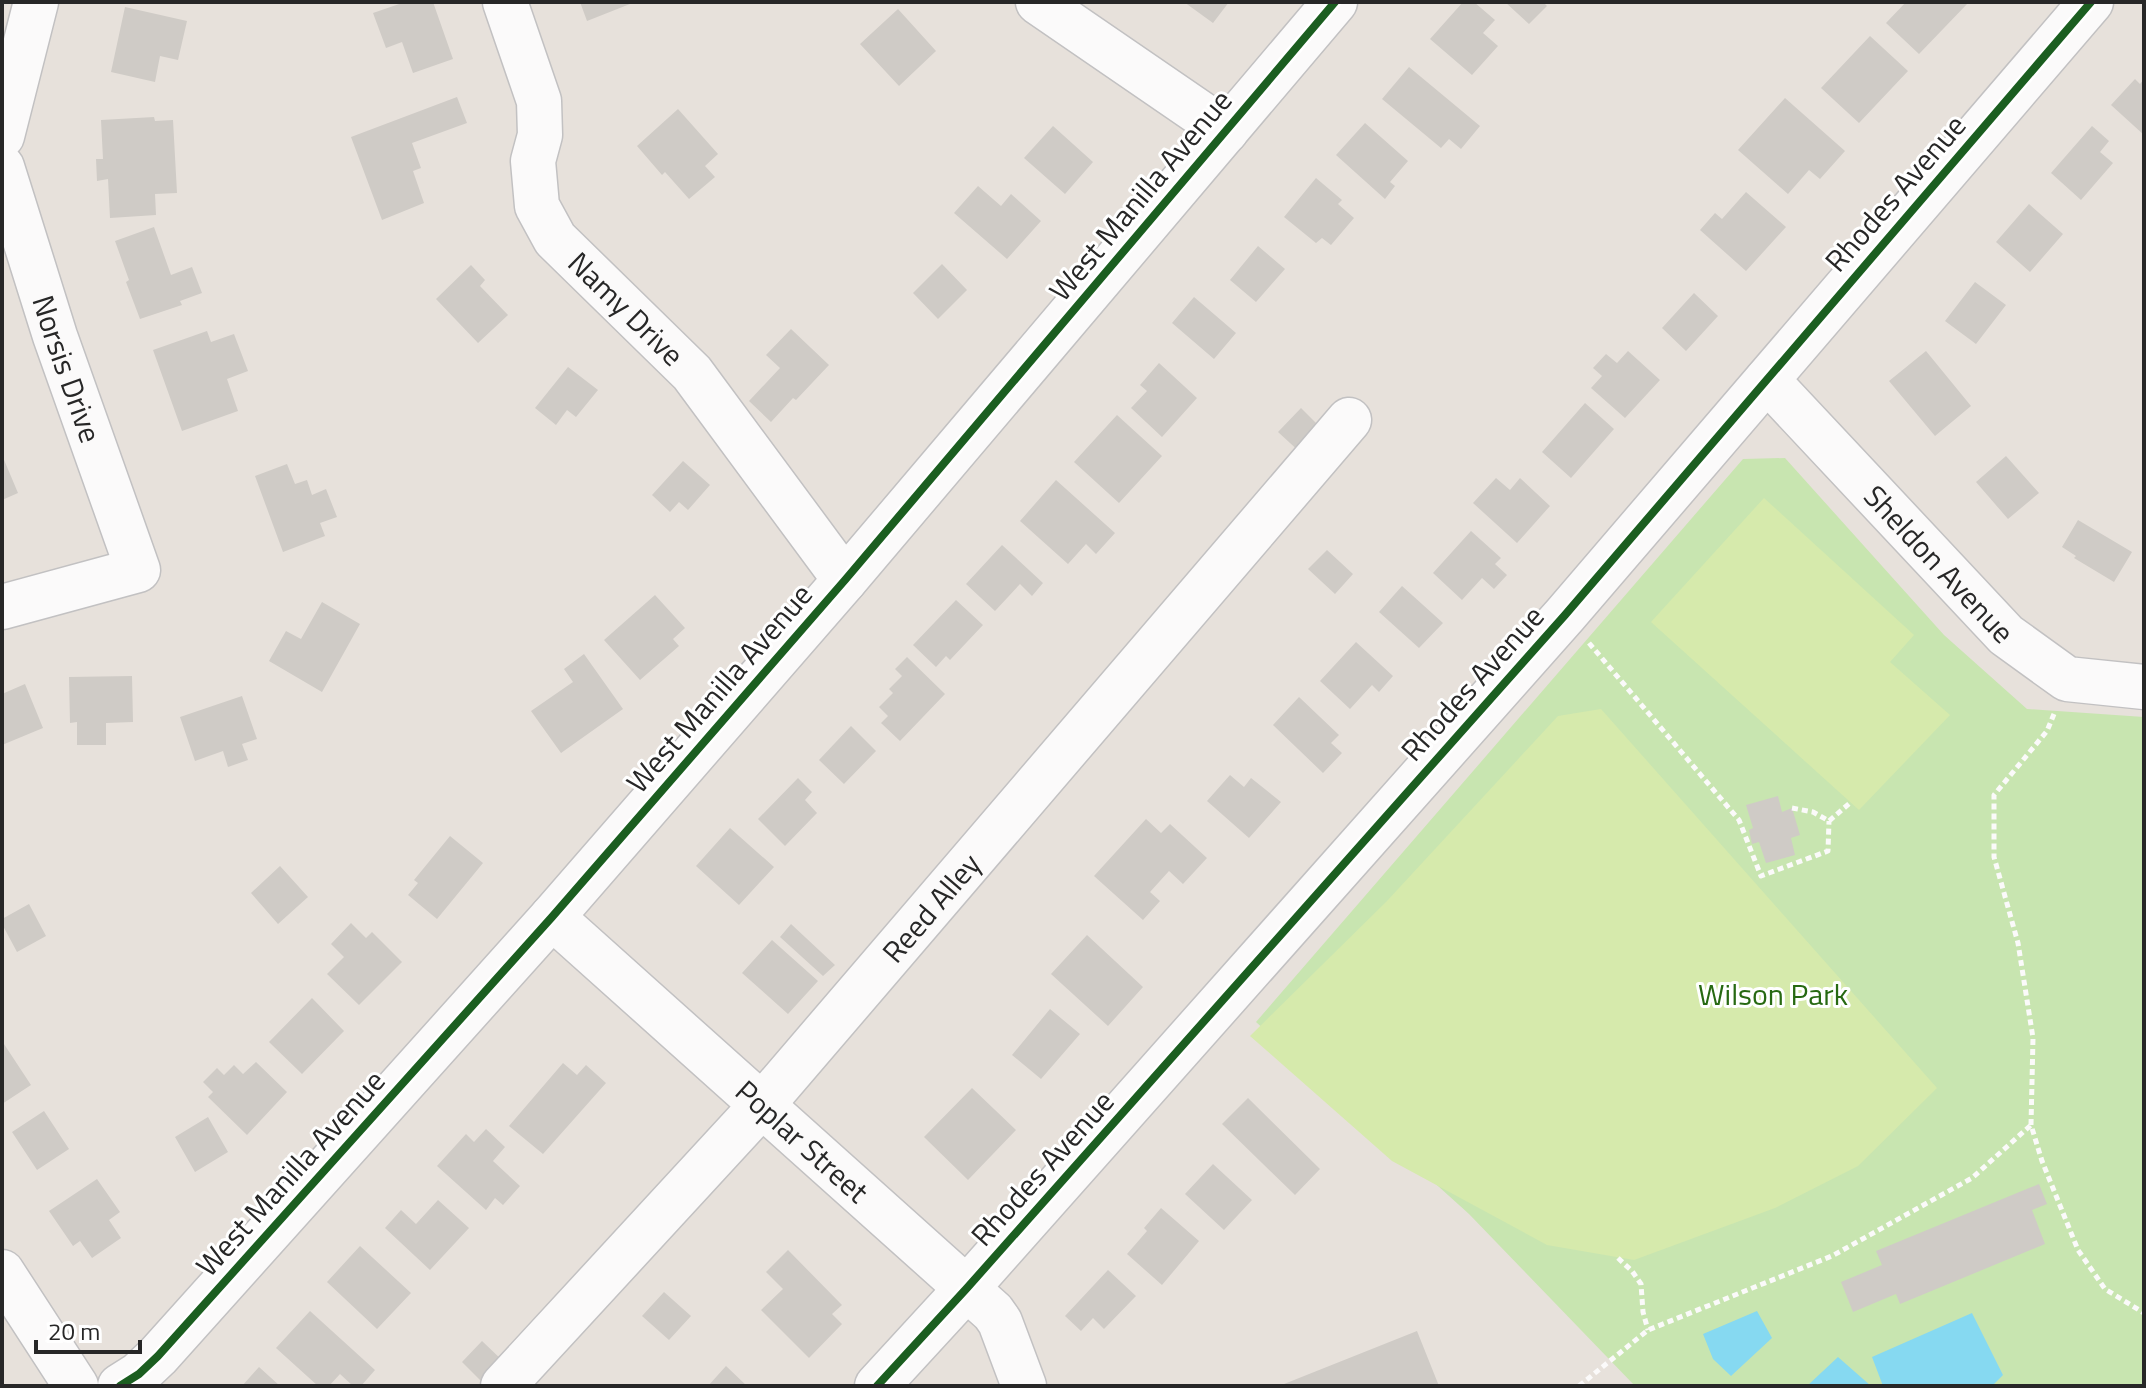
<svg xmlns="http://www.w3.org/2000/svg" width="2146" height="1388" font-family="'Titillium Web',sans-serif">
	<rect width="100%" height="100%" fill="#e7e1db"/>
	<path fill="#c8e5b0" d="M1785,458L1944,635L2027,709L2144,717V1386H1635L1469,1214L1256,1022L1743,459Z"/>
	<path fill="#d6eaac" d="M1764,498L1914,635L1890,662L1950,715L1859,810L1651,622Z
		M1601,709L1937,1088L1858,1166L1775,1208L1634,1260L1547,1245L1392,1161L1250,1036L1387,901L1558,716Z"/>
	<path fill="#86d9f1" d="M1757,1311L1772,1338L1731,1376L1713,1359L1703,1334Z
		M1972,1313L2003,1375L1992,1386H1883L1872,1357Z
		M1838,1357L1871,1386H1807Z"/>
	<path fill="#cfcbc6" d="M405,2H433L453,59L413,73L402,42L386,48L373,13Z
		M580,2H629L630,4L587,21Z
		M1184,2H1229L1213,23Z
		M1463,2H1474L1495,20L1483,33L1498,46L1472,75L1430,39Z
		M1505,2H1543L1547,6L1529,24Z
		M1906,2H1969L1919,54L1886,23Z
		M125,7L187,21L178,60L160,56L155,82L111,72Z
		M898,9L936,51L899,86L860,44Z
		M1870,36L1908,71L1859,123L1821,88Z
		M1409,67L1480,126L1461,149L1449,139L1441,148L1382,99Z
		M2135,79L2140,84L2144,79V135L2111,105Z
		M457,97L467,123L412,143L421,168L413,171L424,203L382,220L351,137Z
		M1785,98L1845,151L1820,179L1809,170L1788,194L1738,150Z
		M678,109L718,154L705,166L715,177L689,199L665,172L662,175L637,146Z
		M154,117L155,121L173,120L177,193L155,194L156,215L110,218L108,179L97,181L96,159H103L101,120Z
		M1365,123L1408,161L1390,182L1395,186L1385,199L1336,155Z
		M1053,126L1093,162L1065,194L1024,158Z
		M2092,126L2109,141L2100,152L2113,163L2081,200L2051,173Z
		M1316,178L1342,200L1338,204L1354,218L1331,245L1322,238L1316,243L1284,217Z
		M978,186L1001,206L1011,194L1041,221L1007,259L954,213Z
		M1746,192L1786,227L1746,271L1700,230L1715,213L1722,219Z
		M2029,204L2063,234L2030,272L1996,242Z
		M154,227L171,275L192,267L202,293L180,301L182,305L140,319L126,282L129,280L115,241Z
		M1258,246L1285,269L1256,302L1230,280Z
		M942,264L967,290L938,319L913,293Z
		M471,265L485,280L480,286L508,315L478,343L436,299Z
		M1975,282L2006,305L1976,344L1945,321Z
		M1694,293L1718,316L1686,351L1662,328Z
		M1194,297L1236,333L1214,359L1172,323Z
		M791,329L829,365L796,400L793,398L771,422L749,401L780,368L766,355Z
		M207,331L211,342L234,334L248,371L227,379L238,411L182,431L153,350Z
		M1628,351L1660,380L1625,418L1591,388L1602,376L1593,368L1606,354L1617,363Z
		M1926,351L1971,406L1935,436L1889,381Z
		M1159,363L1197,398L1162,437L1131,408L1147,391L1140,385Z
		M568,367L598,390L576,417L567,410L556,425L535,408Z
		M1585,403L1614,429L1571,478L1542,452Z
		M1301,408L1324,431L1302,454L1278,432Z
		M1117,415L1162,456L1119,503L1074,462Z
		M2,455L18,493L2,500Z
		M2006,456L2039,493L2008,519L1976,482Z
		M683,461L710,485L688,510L679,502L670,512L652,495Z
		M287,464L295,484L307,480L312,495L326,489L337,517L320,523L325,536L283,552L255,476Z
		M1496,478L1510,490L1520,478L1550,506L1517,543L1473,503Z
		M1056,480L1115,533L1096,554L1086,544L1068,564L1020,521Z
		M2078,520L2132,552L2114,582L2074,558L2076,556L2062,547Z
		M1471,531L1501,558L1495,564L1507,575L1494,589L1482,578L1462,600L1433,573Z
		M1002,545L1043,583L1032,596L1020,584L995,611L966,584Z
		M1327,550L1353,574L1335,594L1308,569Z
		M1402,586L1443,623L1419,648L1379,612Z
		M655,595L685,628L673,639L679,646L640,680L604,640Z
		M956,600L983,625L950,660L946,656L936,667L913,645Z
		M322,602L360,624L322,692L269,661L286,631L301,639Z
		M1356,642L1393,676L1379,692L1372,685L1350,709L1320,681Z
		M584,654L623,709L561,753L531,711L573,682L564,669Z
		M907,657L945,694L900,741L881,723L888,716L879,707L893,693L889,689L902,676L895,669Z
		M132,676L133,722L106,723V745H77V722L70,723L69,677Z
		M25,684L43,728L2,745V694Z
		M242,696L257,739L242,744L248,760L228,767L223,751L195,761L180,717Z
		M1299,697L1339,735L1331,743L1342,753L1323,773L1273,725Z
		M851,726L876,751L844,784L819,760Z
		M1230,775L1244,787L1251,778L1281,802L1249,838L1207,801Z
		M798,778L812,792L805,800L817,813L785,846L758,819Z
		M1778,796L1782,812L1792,808L1800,835L1791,838L1795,855L1766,863L1759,842L1752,844L1749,830L1753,828L1746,805Z
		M1146,819L1161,833L1170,824L1207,858L1183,884L1169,871L1150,892L1160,901L1143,920L1094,876Z
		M730,828L774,867L739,905L696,866Z
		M450,836L483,863L437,919L408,895L418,883L414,880Z
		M280,866L308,897L278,924L251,893Z
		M29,904L46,936L17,952L2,924V919Z
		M351,923L366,938L372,932L402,962L359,1005L327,974L344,957L331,944Z
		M791,924L835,965L823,976L780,937Z
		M1087,935L1143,987L1108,1026L1051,974Z
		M772,940L818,981L788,1014L742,973Z
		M312,998L344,1031L302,1074L269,1042Z
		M1050,1009L1080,1034L1041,1079L1012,1055Z
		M2,1041L31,1085L2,1104Z
		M256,1062L287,1092L247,1135L208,1097L213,1092L203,1082L217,1068L224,1075L234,1065L243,1074Z
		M563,1063L577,1075L586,1065L606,1083L543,1154L509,1126Z
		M972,1088L1016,1130L968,1180L924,1137Z
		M1248,1098L1320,1169L1295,1195L1222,1124Z
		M44,1111L69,1149L37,1170L12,1132Z
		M208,1117L228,1152L195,1172L175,1137Z
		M486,1129L505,1147L493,1161L520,1186L503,1205L495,1198L486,1210L437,1166L466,1134L474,1142Z
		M1213,1164L1252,1200L1224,1230L1185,1194Z
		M97,1179L120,1212L109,1220L121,1238L92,1258L80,1241L73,1246L49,1211Z
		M2039,1184L2047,1204L2032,1210L2045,1244L1900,1304L1896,1294L1853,1312L1841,1282L1882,1265L1876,1251Z
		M438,1200L469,1228L430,1270L385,1228L401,1210L416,1224Z
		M1161,1208L1199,1241L1162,1285L1127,1254L1147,1231L1144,1228Z
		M360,1246L411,1293L377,1329L327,1282Z
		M788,1250L842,1305L832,1314L842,1324L809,1358L761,1310L783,1289L766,1272Z
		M1108,1270L1136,1296L1104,1329L1093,1318L1081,1331L1065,1316Z
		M664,1292L691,1316L669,1340L642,1316Z
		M310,1311L375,1370L361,1386H353L340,1374L329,1386H318L276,1348Z
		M1417,1331L1439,1386H1279Z
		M482,1341L504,1362L483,1383L462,1362Z
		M726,1366L747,1386H708Z
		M259,1367L280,1386H242Z"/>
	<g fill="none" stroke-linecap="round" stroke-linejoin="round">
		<g stroke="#c2c1c2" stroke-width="47">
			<g id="minor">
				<path id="s1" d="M505,2L539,101L540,135L533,161L537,206L555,239L692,373L845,580"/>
				<path d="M1038,2L1226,131"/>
				<path d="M2,136L36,2"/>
				<path id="s2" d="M2,167L55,336L138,570L2,607"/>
				<path id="s3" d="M1767,380L2006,635L2067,679L2144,687"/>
				<path id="s4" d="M552,917L993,1312L1000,1322L1024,1386"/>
				<path d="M2,1272L76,1386"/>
				<path d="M120,1386L139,1374L158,1356L552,917L845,580L1335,2"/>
				<path id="s5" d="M503,1386L762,1105L1349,420"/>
				<path d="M877,1386L967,1288L1565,615L2091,2"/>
			</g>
		</g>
		<path stroke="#fbfafa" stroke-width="5" stroke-dasharray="6 4" stroke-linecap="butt" d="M1589,643L1739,820L1761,876L1828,851L1829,821
			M2054,714L2047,731L1994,795V857L2018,943L2033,1038L2031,1125L2042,1161L2078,1250L2105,1289L2144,1313
			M1792,808L1813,812L1829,821L1851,802
			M1618,1258L1632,1271L1641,1284L1643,1312L1648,1330
			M1579,1386L1648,1330L1832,1256L1972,1178L2031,1125"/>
		<use href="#minor" stroke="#fbfafa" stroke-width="44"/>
		<g stroke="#fff" stroke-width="13">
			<path id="cycleway" d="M120,1386L139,1374L158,1356L552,917L845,580L1335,2
				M877,1386L967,1288L1565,615L2091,2"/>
		</g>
		<use href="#cycleway" stroke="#1b5e20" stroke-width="8"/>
	</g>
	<g text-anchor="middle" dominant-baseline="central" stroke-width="6" stroke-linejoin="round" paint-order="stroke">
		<g font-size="30" fill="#272727" stroke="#fff">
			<text transform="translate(1895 193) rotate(-49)">Rhodes Avenue</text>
			<text transform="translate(1140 195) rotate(-50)">West Manilla Avenue</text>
			<text stroke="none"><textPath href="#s1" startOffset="348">Namy Drive</textPath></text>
			<text stroke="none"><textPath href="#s2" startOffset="212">Norsis Drive</textPath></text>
			<text stroke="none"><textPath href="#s3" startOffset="252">Sheldon Avenue</textPath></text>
			<text transform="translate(1472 683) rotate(-48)">Rhodes Avenue</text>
			<text transform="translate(719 688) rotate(-49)">West Manilla Avenue</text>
			<text stroke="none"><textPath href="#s5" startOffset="642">Reed Alley</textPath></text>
			<text stroke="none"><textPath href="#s4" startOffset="336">Poplar Street</textPath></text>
			<text transform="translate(1042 1168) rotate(-48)">Rhodes Avenue</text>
			<text transform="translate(290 1173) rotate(-48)">West Manilla Avenue</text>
		</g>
		<g font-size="30" fill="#276912" stroke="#fff">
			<text x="1773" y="994">Wilson Park</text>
		</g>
	</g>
	<rect width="2146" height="1388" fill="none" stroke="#272727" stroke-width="8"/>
	<path d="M36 1340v12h104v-12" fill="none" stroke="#272727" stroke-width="4"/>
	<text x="48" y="1340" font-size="24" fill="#272727" stroke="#ffffff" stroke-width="6" paint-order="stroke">20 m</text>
</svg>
